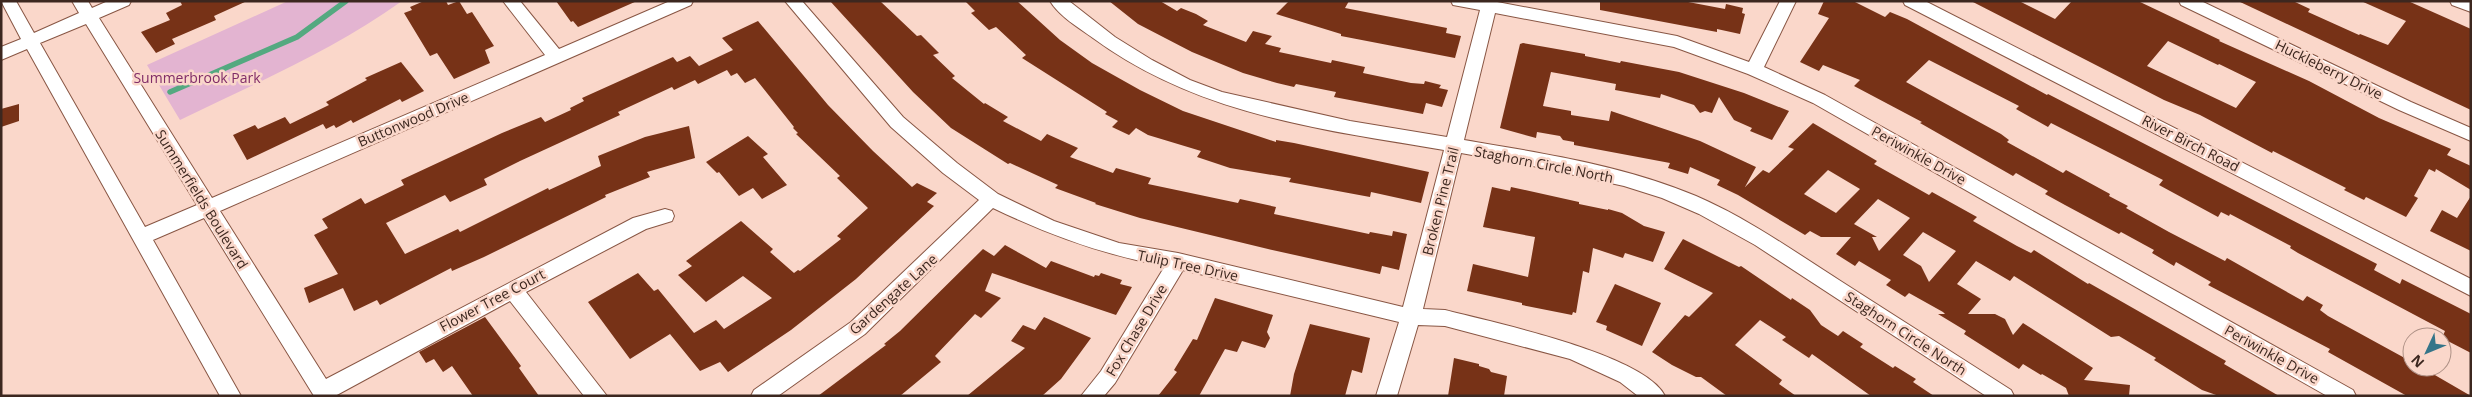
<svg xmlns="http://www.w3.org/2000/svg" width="2472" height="397" font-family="'Open Sans',sans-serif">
	<rect width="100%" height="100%" fill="#fad7ca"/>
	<path fill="#e3b4d1" d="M288,1H402C334,50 256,83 180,120L147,65Z"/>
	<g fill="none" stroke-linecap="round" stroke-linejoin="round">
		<path stroke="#54a980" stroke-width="5.5" d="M170,92L297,37L346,1"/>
	</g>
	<path fill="#773217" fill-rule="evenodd" d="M180,1H247L214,16L216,20L172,39L175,44L156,53L141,32L170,20L166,13L182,5Z
		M424,1H446L448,5L459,1L467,14L472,12L494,46L485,50L490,63L454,79L437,53L430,56L404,13L412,10L410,7Z
		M556,1H637L578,27L573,21L571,22Z
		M830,1H880L917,36L921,35L939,53L933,55L955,76L952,78L984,104L985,103L1008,117L1003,121L1041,141L1047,134L1078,148L1070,157L1113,173L1116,168L1151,178L1148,184L1238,203L1240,199L1276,207L1274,214L1369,234L1370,232L1392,236L1393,231L1407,234L1399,270L1382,266L1380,274L1268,249L1140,218L1095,204L1096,203L1055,188L1058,185L1010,163L1008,164L951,128L913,92Z
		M965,1H1017L1060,40L1092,63L1140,90L1183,111L1276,142V140L1294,143L1429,172L1421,203L1371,192L1370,197L1289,182L1291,178L1230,168L1197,157L1201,151L1148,135L1136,128L1129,135L1112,127L1118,121L1105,114L1107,112L1022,58L1026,55L996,27L989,30L971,13L975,11Z
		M1109,1H1160L1177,11L1181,8L1196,14L1208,21L1203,25L1246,42L1253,31L1272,36L1265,44L1281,48L1279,52L1331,63L1332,60L1365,67L1363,73L1411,83L1424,84L1425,81L1441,85L1439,88L1448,90L1442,107L1426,103L1423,114L1334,97L1336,92L1296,84L1294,87L1277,83L1243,73L1192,52L1138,24Z
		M1289,1H1349L1345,8L1447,28L1446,33L1461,36L1455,58L1341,36V34L1276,14Z
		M1600,1H1683L1725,9L1726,4L1743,8L1742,13L1745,14L1740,34L1717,29V32L1600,10Z
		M1824,1H1853L1885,17L1890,12L1907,19L2047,95L2048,94L2377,264L2374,270L2400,284L2402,279L2471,314V353L2442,338L2445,331L2298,253L2290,248L2291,246L2230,214L2229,216L2221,212L2218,217L2159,185L2163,180L2051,123L2048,127L2016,109L2019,106L1929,60L1906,82L2001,134L2009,140L2007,142L2063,173L2066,170L2110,194L2109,196L2128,206L2126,208L2169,232L2225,261L2227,258L2303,301L2307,296L2323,305L2320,310L2328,316L2412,362V367H2421L2471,396H2407L2328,352L2330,349L2208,285L2211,282L2176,262L2174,266L2152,253L2154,250L2121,232L2119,234L2065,205L2045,194L2048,191L2016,173L2013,176L1920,123L1922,122L1854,86L1860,80L1823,65L1819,71L1800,62L1829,18L1818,14Z
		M1971,1H2019L2055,19L2072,1H2138L2220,40L2219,41L2309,81L2379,118L2451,149L2447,155L2471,166V190L2436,169L2435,172L2429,169L2414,196L2418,198L2406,217L2366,197L2364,200L2344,190L2346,188L2273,151L2272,153L2200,115L2164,100ZM2168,41L2218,65L2219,64L2256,82L2236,108L2147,66Z
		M2238,1H2293L2310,9L2308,12L2359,35L2360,34L2388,45L2406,21L2361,1H2408L2471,29V110Z
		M758,21L828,105L873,151L912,187L917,183L937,193L927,202L934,206L856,279L791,330L748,359L728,372L720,362L700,371L670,334L630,359L588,302L638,273L654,291L658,289L694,333L716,320L724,329L772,298L743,276L706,302L678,275L692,266L686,261L741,221L773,249L770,252L794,273L798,270L800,271L841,239L837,236L868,208L837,178L840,176L796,134L798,133L793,128L794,127L755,78L745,83L737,73L731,76L727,70L698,84L695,80L674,90L672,87L618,112L620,115L520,161L484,179L487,185L450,202L445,195L386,223L405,254L458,229L460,232L548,188L549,190L601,166L598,156L645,137L689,126L695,158L647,172L650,177L605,195L606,197L484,257L452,271L451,268L380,305L377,300L354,311L343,288L309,303L304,288L338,274L314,235L328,228L322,219L361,198L365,204L404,185L401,180L502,133L541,117L545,122L571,110L570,108L584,101L582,98L673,57L677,62L690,56L699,66L733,50L722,38Z
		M1523,43L1585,54V56L1620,63L1621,61L1679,72L1744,93L1789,111L1772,140L1750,131L1752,128L1734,120L1719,97L1712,113L1705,111L1700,113L1694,105L1661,94L1660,98L1615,90L1616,84L1551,72L1543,106L1571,111V115L1609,121L1611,111L1700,141L1756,167L1745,187L1763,170L1769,173L1794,149L1788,147L1813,123L1877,161L1874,164L1929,195L1932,192L1977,217L1973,221L2017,246L2031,253L2034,250L2088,284L2089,283L2226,361L2224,364L2279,396H2219L2202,390L2154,360L2156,358L2119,336L2111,337L2014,276L2010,281L1976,261L1957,284L1981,299L1968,314H1995L2005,319L2013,335L2023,323L2093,368L2084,380L2130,385L2129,396H2069L2066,388L2042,374L2041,375L2023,364L2019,369L1964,334L1966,331L1938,314H1945L1943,312L1909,293L1905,297L1886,285L1891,280L1859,261L1855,266L1836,254L1851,237H1821L1810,231L1805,235L1738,195L1717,185L1720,180L1690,167L1688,174L1668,168L1670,163L1574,145V142L1563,140L1560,136L1537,132L1536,138L1500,128L1520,44ZM1828,170L1860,189L1836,213L1804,194ZM1878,199L1910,218L1879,251L1872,237H1877L1854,224ZM1923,232L1956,251L1929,282L1921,266L1903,255Z
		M401,62L424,91L402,102L400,99L353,123L351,120L336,128L334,125L326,129L323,124L247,160L233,135L255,125L258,129L285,117L290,124L329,105L326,102L367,80L365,78Z
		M19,104V121L1,127V109Z
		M748,136L768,154L763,157L787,185L762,199L753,188L739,196L719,172L717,173L706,162Z
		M1492,187L1510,191L1511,187L1561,198L1579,202V204L1608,210V209L1622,213L1644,226L1665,232L1653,262L1625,253L1623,258L1593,248L1589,273L1583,271L1576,313L1573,312L1572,315L1522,305V303L1467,291L1473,264L1528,277L1535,237L1483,227Z
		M2471,196V251L2430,231L2442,210L2457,218Z
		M1683,239L1739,267L1741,266L1791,300L1792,298L1810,310L1821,325L1838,336L1843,331L1863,344L1860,347L1893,368L1895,366L1916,379L1913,382L1934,396H1871L1812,354L1809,358L1782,340L1786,337L1760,320L1735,345L1782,380L1779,384L1796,396H1727L1701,377H1696L1672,365L1652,352L1685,315L1689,317L1713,293L1664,269Z
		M1005,245L1046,268L1051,261L1094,277L1095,275L1099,276L1101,273L1122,280L1120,284L1132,287L1116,315L992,273L985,291L1001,298L981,318L975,314L935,356L941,362L900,396H818L886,345L884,344L900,331L983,249L994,256Z
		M1615,284L1661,303L1642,346L1606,330L1607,326L1596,322Z
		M1215,298L1273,315L1267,332L1270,338L1265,348L1242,341L1237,352L1225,349L1199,396H1158L1177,372L1174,370L1193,339L1197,340Z
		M485,317L521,366L519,368L539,396H473L452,366L443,372L434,359L426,363L419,352Z
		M1044,317L1091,338L1061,379L1042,396H967L1025,348L1011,341L1023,325L1035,330Z
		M1310,324L1370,338L1362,373L1352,370L1345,396H1290L1294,374Z
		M1454,358L1479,364V366L1489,369L1491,372L1507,376L1504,396H1448Z"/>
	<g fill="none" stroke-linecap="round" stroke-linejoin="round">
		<g stroke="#885644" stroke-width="2">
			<path id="minor" d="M1,1H16L34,33L79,13L72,1H88L92,8L108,1H131L129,5L99,18L212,198L545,55L503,1H520L559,49L670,1H693L691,5L220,211L326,379L633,218L665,209L672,211L674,216L672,221L646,229L526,292L607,396H584L510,301L335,396H314L204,218L153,240L241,396H220L27,49L1,60V47L21,39ZM86,24L197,205L145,227L40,43Z
				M785,1H802L903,117L957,163L998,194L1054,221L1119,243L1178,253L1403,307L1444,150C1319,129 1198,115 1093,38C1079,28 1059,16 1050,1H1069L1115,37L1152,60L1190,80L1222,92L1350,121L1447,137L1480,10L1453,5L1451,1H1492L1677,36L1749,62L1780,1H1796L1764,67L1825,95L2353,390L2356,396H2327L1813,103L1748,74L1674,47L1495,13L1464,140C1541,153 1623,165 1696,196C1747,218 1792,250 1839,280C1896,317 1954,353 2011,390L2014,396H1986L1755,245L1699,214L1662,198L1624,186L1533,166L1461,153L1423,309L1445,310C1491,322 1645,354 1665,396H1638L1620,382L1570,359L1445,326L1418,325L1397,396H1376L1399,322L1183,270L1115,383L1104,396H1081L1101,371L1165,266C1104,255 1049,235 993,208L865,334L778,396H751L754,390L851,322L979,200L943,173L891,127Z
				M1903,1H1925L2471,279V296L1905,5Z
				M2179,1H2201L2411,102L2471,128V141L2399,110L2181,5Z
				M2450,1H2471V12L2452,5Z"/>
		</g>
		<use href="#minor" fill="#fff" fill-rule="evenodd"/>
	</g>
	<g text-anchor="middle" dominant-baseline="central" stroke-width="5" stroke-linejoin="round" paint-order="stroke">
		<g font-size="14" fill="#3c271f" stroke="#fad7ca">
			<text transform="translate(2329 69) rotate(26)">Huckleberry Drive</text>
			<text transform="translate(413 119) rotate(-23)">Buttonwood Drive</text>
			<text transform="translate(2191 143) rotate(27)">River Birch Road</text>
			<text transform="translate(1919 155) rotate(29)">Periwinkle Drive</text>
			<text transform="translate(1544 164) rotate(11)">Staghorn Circle North</text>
			<text transform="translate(202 199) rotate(58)">Summerfields Boulevard</text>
			<text transform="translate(1440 201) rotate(-76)">Broken Pine Trail</text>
			<text transform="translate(1188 265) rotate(12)">Tulip Tree Drive</text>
			<text transform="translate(893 294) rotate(-42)">Gardengate Lane</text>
			<text transform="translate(492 300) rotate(-28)">Flower Tree Court</text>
			<text transform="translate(1136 330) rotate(-59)">Fox Chase Drive</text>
			<text transform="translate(1906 333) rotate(33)">Staghorn Circle North</text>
			<text transform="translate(2272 354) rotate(29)">Periwinkle Drive</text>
		</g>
		<g font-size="14" fill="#802d68" stroke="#fad7ca">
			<text x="197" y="77">Summerbrook Park</text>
		</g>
	</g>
	<rect width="2472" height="397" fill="none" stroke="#3c271f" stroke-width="5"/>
	<g transform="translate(2427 352) rotate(226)"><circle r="24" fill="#fad7ca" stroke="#ae9186"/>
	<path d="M0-4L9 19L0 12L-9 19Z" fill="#357589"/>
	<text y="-8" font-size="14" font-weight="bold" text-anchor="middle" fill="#3c271f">N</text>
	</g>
</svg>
